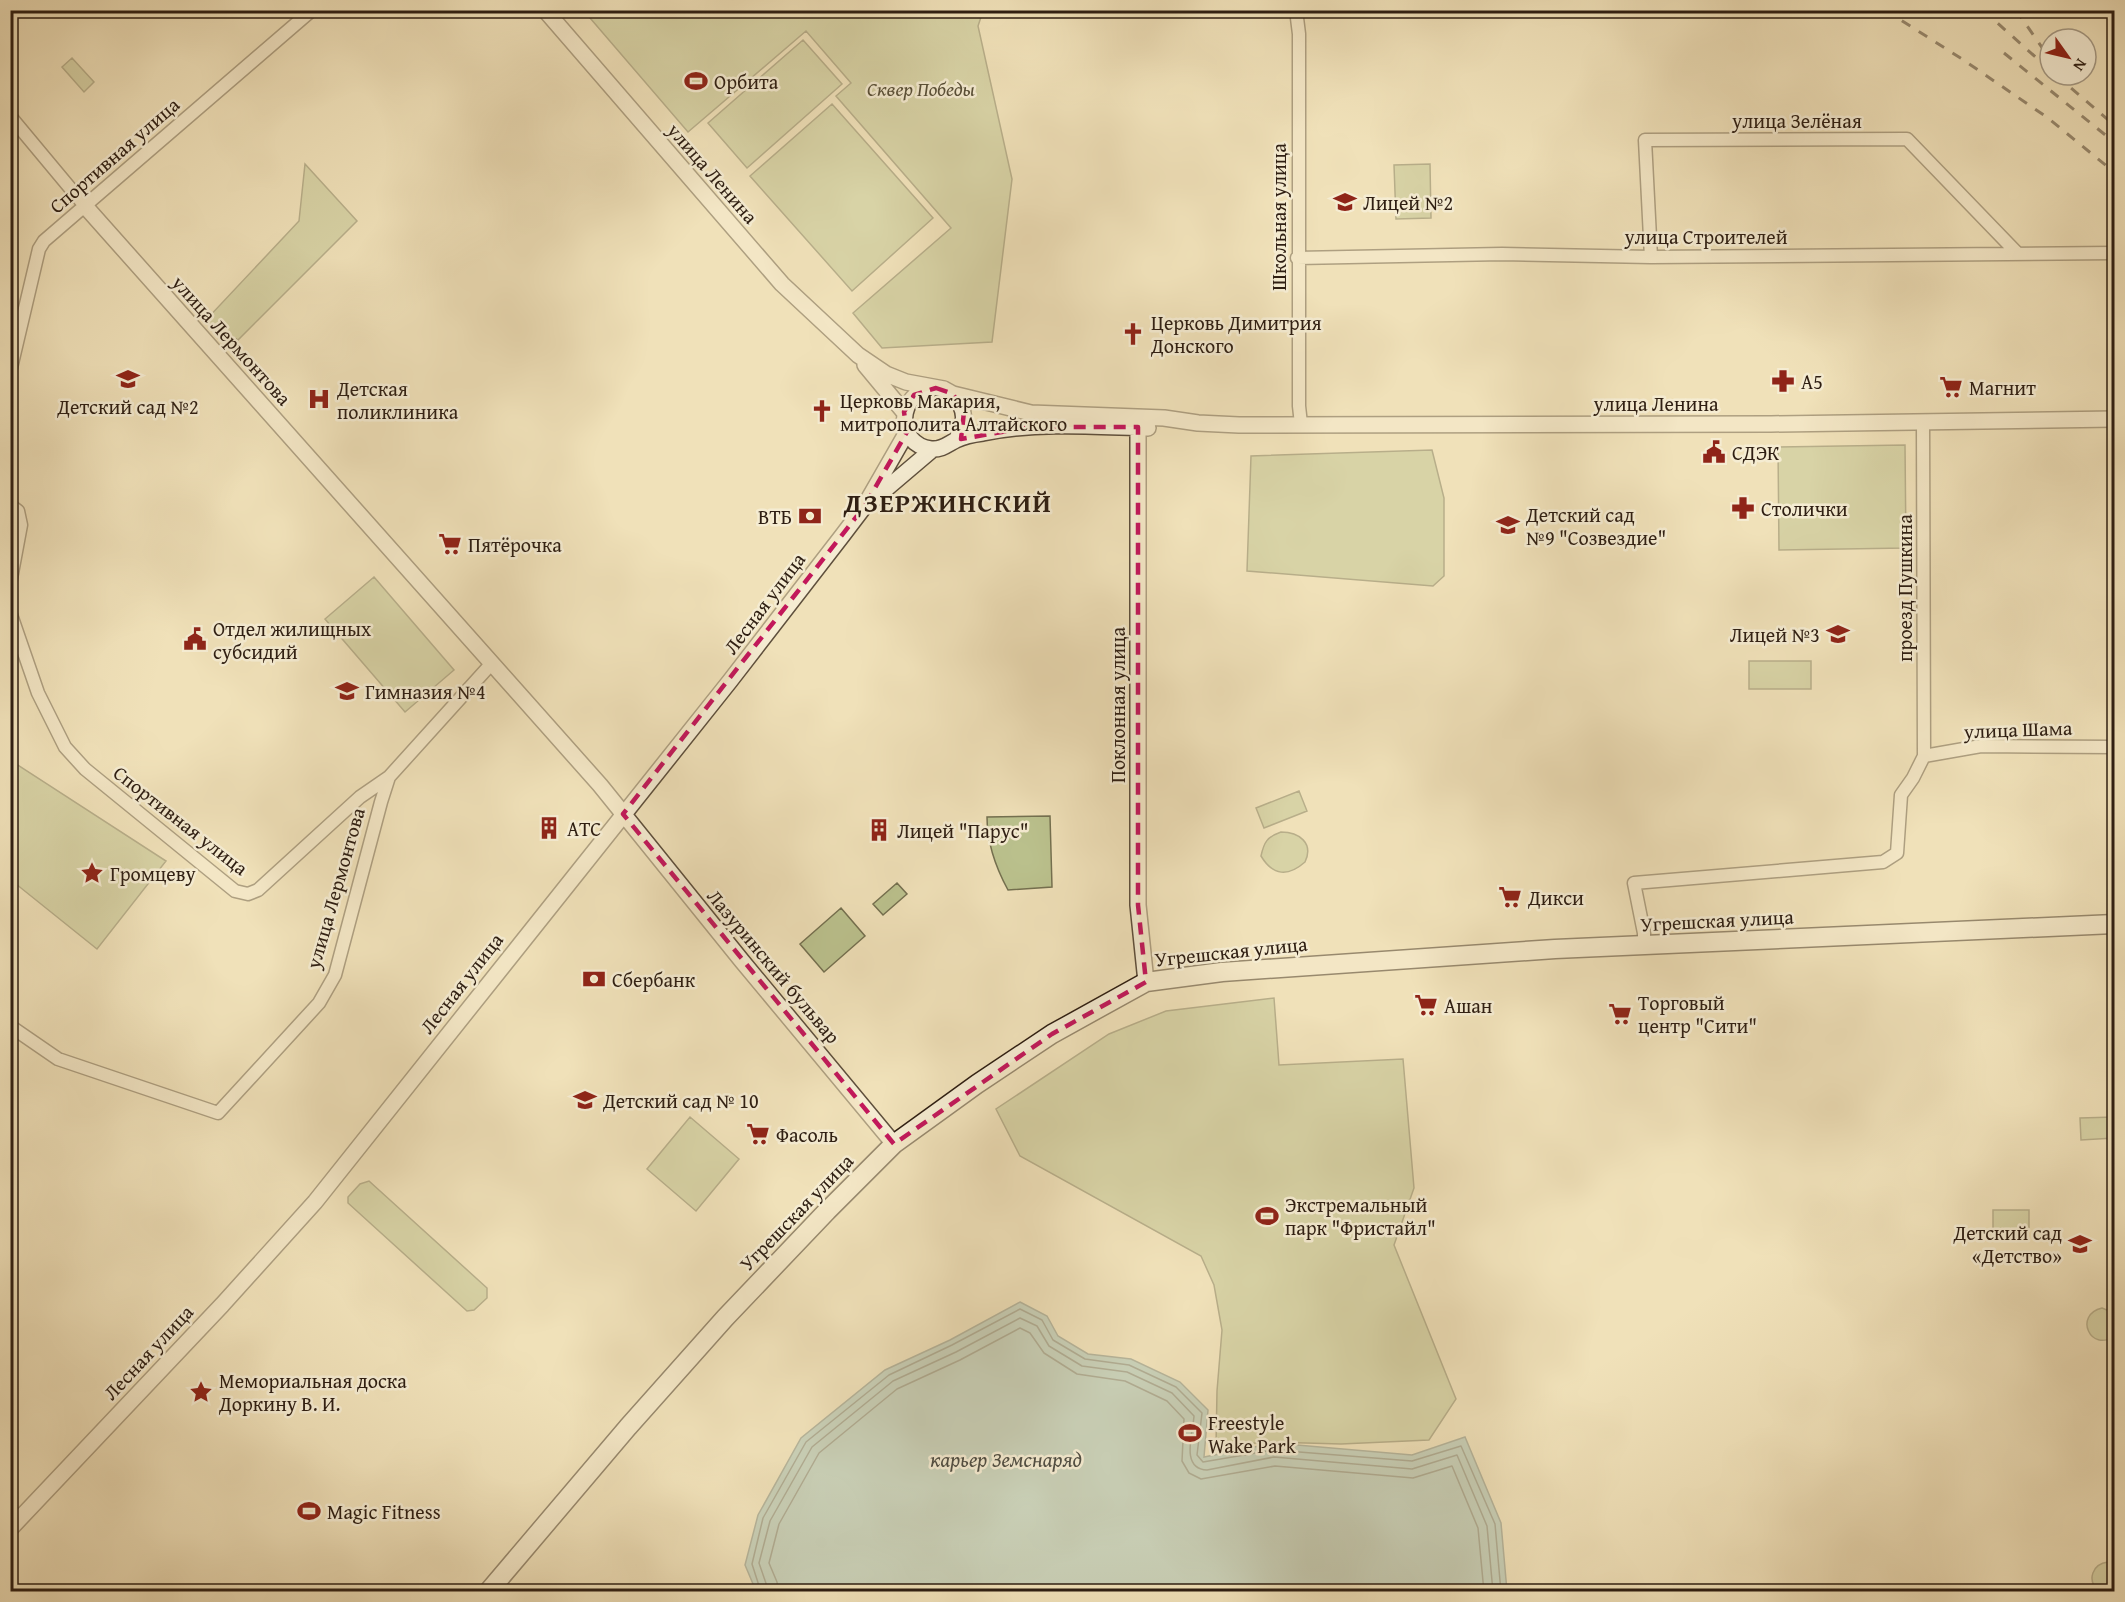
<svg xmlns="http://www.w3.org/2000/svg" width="2125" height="1602" font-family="'Gentium Book Plus',serif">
	<rect width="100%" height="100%" fill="#f0e1b9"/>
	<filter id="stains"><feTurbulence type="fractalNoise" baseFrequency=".00333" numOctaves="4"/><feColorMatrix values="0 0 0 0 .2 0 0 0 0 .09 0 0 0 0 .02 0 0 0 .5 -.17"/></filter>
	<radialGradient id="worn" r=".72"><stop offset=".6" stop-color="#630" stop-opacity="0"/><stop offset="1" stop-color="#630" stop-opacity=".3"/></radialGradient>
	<path fill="#bbc28e" stroke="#747050" stroke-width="1.5" d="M584,11H983L978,26L1012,179L992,342L882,348L853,313L951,228L836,96L851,83L806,31L688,132Z
		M803,40L842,84L747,168L708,123Z
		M72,58L94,82L84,92L62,67Z
		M832,104L933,218L852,291L750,176Z
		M305,164L357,221L238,340L205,321L299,221Z
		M1430,164L1431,218L1396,219L1394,165Z
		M1905,445L1906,548L1779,550L1778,447Z
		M1432,450L1444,498V576L1433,586L1247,571L1251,456Z
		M374,577L454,670L405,712L325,619Z
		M1749,661H1811V689H1749Z
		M10,760L166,861L97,949L11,880Z
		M1299,791L1307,811L1264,828L1256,808Z
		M1050,816L1052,887L1008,890C996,868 987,843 987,817Z
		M1281,832C1299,832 1314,843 1305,862C1288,877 1273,876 1261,856C1264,842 1267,837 1281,832Z
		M897,883L907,894L883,915L873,904Z
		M841,908L865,936L824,972L800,944Z
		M1274,998L1279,1065L1403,1059L1414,1188L1394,1245L1456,1399L1429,1440L1341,1444L1269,1442L1216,1446L1217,1391L1222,1330L1214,1285L1201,1256L1020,1156L996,1109L1109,1034L1166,1011Z
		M690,1117L739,1159L696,1211L647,1169Z
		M2114,1117V1138L2081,1140L2080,1118Z
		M369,1181L487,1288V1298L474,1310L467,1311L348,1203V1197L360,1184Z
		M1993,1210H2029V1230H1993Z
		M2102,1308L2114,1313V1336C2091,1353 2073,1315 2102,1308Z
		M2108,1562L2114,1563V1591H2098C2087,1580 2092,1564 2108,1562Z"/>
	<path fill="#9cbcb6" stroke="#707d74" stroke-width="1.5" d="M1020,1302L1047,1316L1058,1336L1088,1354L1131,1359L1180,1382L1208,1410L1204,1457L1274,1443L1412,1455L1465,1437L1501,1523L1507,1591H756L745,1565L758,1515L801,1438L885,1370L950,1340Z"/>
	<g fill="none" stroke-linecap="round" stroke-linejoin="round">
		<path stroke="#656d64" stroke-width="1.5" d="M761,1592L752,1564L763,1518L806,1442L889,1375L952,1345L1020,1309L1042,1320L1053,1340L1085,1359L1129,1365L1176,1387L1202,1413L1197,1455L1203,1462L1274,1450L1412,1461L1461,1446L1495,1524L1501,1592
			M769,1592L759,1563L770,1521L812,1447L893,1381L956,1352L1020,1318L1037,1326L1049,1346L1082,1366L1127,1372L1172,1393L1194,1416C1193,1433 1180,1469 1207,1470L1274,1457L1412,1469L1457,1455L1487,1526L1493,1592
			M778,1592L777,1582L769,1563L779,1524L819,1453L897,1389L960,1360L1020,1328L1030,1333L1044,1353L1077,1374L1125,1381L1167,1401L1184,1419L1182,1461L1189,1473L1201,1479L1275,1466L1413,1478L1452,1466L1478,1528L1484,1592"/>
		<g stroke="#5e4f3c" stroke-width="15">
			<path id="minor" d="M1296,10L1299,34V406L1301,424
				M10,116L85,206
				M1651,257L1645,140L1907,139L2018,254
				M1297,258L1502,254L1651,257L2114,253
				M10,372L39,249L44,241L312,10
				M10,505L18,511L21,525L10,584
				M10,612L38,693L65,747L85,769L235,891L248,894L258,890L360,797L389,777
				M1924,756L1981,746L2114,747
				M1644,946V933L1634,883L1883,862L1897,853L1901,795L1913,778L1924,756L1923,421
				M10,1026L58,1059L218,1113L319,1003L335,975L381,802L389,777L492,663"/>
		</g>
		<g stroke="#5e4f3c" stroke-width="18">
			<path id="tertiary" d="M545,10L782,284L858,355L886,374L906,382L944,389L953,394L1031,413L1164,418L1198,423L1239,425L1771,424L2114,419
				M85,206L600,785L742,961L894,1144
				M865,365L904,412
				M933,388C897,392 894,444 931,449C942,450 948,444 956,440C964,436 975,434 983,433C1036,422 1093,426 1148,428
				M953,394C967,410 966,423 956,440
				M1138,427V905L1146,982
				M873,500L933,449
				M10,1529L222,1305L315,1202L730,681L842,536L864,507L907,432"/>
		</g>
		<g stroke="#2e1e12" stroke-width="21">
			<path id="secondary" d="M488,1592L628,1427L725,1318L827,1211L894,1144L977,1084L1052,1034L1146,982L1222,972L1555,949L2114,924"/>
		</g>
		<use href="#minor" stroke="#f5ecd2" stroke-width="12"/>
		<use href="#tertiary" stroke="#f5ecd2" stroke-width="15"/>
		<use href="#secondary" stroke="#f5ecd2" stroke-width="18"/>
		<path stroke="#2e1e12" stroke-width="3" stroke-dasharray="10 10" stroke-linecap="butt" d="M1885,10L1962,59L2048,118L2114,172
			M1983,10L2050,70
			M2016,10L2050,59
			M2004,53L2114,142
			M2056,75L2114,125"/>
	</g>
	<path d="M0 0H2125V1602H0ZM936,388L953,394L964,412L961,439L1031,427H1138V905L1146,982L1052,1034L894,1144L623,814L864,507L907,432L904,412L914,395Z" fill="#f0e1b9" fill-opacity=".55" fill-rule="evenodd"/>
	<path fill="none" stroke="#c2185b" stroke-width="4.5" stroke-dasharray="12 8" stroke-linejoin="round" d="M936,388L953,394L964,412L961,439L1031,427H1138V905L1146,982L1052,1034L894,1144L623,814L864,507L907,432L904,412L914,395Z"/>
	<defs>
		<g id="stadium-bare" transform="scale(1.8)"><path d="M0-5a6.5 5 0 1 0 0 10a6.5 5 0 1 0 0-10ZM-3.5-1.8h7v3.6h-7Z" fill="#8f2418" stroke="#f5ecd2" stroke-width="2.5" paint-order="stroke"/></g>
		<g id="school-bare" transform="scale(1.8)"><path d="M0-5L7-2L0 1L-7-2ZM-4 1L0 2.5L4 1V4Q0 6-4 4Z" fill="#8f2418" stroke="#f5ecd2" stroke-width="2.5" paint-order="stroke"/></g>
		<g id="church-bare" transform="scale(1.8)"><path d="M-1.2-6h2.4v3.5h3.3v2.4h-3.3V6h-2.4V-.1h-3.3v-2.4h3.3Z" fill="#8f2418" stroke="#f5ecd2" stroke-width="2.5" paint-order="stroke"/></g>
		<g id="pharmacy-bare" transform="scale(1.8)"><path d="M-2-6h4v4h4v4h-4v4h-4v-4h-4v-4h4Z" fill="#8f2418" stroke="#f5ecd2" stroke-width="2.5" paint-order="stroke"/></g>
		<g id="supermarket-bare" transform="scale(1.8)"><path d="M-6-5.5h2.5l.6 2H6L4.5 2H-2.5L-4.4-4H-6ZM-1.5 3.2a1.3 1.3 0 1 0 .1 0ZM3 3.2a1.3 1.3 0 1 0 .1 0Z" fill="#8f2418" stroke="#f5ecd2" stroke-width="2.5" paint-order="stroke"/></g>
		<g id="hospital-bare" transform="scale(1.8)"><path d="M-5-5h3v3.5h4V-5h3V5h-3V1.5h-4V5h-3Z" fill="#8f2418" stroke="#f5ecd2" stroke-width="2.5" paint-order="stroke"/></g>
		<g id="civic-bare" transform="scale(1.8)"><path d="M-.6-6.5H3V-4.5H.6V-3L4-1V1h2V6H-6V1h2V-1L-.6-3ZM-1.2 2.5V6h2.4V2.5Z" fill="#8f2418" stroke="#f5ecd2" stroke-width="2.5" paint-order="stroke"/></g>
		<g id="bank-bare" transform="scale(1.8)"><path d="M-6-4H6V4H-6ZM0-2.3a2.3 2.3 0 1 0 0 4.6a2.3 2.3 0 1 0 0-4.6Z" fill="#8f2418" stroke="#f5ecd2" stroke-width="2.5" paint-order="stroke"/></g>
		<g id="building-bare" transform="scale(1.8)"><path d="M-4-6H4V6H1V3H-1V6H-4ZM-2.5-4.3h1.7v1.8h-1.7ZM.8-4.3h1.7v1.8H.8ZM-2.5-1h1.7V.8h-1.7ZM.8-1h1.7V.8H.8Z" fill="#8f2418" stroke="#f5ecd2" stroke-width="2.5" paint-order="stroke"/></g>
		<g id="sight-bare" transform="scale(1.8)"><path d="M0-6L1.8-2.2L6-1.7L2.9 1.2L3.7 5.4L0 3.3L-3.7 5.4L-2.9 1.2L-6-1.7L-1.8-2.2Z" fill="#8f2418" stroke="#f5ecd2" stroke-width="2.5" paint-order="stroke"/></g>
	</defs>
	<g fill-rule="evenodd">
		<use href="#stadium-bare" x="696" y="81"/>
		<use href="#school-bare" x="1345" y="202"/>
		<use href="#church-bare" x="1133" y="334"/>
		<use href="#school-bare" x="128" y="379"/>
		<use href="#pharmacy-bare" x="1783" y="381"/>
		<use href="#supermarket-bare" x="1951" y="387"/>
		<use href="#hospital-bare" x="319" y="399"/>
		<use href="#church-bare" x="822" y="411"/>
		<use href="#civic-bare" x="1714" y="452"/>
		<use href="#pharmacy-bare" x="1743" y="508"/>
		<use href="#bank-bare" x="810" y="516"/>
		<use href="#school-bare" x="1508" y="525"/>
		<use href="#supermarket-bare" x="450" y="544"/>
		<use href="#school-bare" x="1838" y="634"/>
		<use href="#civic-bare" x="195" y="639"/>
		<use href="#school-bare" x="347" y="691"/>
		<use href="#building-bare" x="549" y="828"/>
		<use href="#building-bare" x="879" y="830"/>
		<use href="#sight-bare" x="92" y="873"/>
		<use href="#supermarket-bare" x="1510" y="897"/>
		<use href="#bank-bare" x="594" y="979"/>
		<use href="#supermarket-bare" x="1426" y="1005"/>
		<use href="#supermarket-bare" x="1620" y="1014"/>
		<use href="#school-bare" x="585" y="1100"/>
		<use href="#supermarket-bare" x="758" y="1134"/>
		<use href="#stadium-bare" x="1267" y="1216"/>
		<use href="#school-bare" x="2080" y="1244"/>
		<use href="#sight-bare" x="201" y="1392"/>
		<use href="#stadium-bare" x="1190" y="1433"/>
		<use href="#stadium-bare" x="309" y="1511"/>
	</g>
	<g text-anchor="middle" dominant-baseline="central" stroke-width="5" stroke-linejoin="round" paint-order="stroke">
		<g font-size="20" fill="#2e1e12" stroke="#f5ecd2" text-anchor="start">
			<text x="714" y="81">Орбита</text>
			<text x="1363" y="202">Лицей №2</text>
			<text x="1151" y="322">Церковь Димитрия<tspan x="1151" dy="23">Донского</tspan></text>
			<text x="1801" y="381">А5</text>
			<text x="1969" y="387">Магнит</text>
			<text x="337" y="388">Детская<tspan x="337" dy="23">поликлиника</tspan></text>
			<text x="840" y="400">Церковь Макария,<tspan x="840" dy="23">митрополита Алтайского</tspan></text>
			<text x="128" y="406" text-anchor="middle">Детский сад №2</text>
			<text x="1732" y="452">СДЭК</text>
			<text x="1761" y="508">Столички</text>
			<text x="1526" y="514">Детский сад<tspan x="1526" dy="23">№9 "Созвездие"</tspan></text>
			<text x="792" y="516" text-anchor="end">ВТБ</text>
			<text x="468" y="544">Пятёрочка</text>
			<text x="213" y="628">Отдел жилищных<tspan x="213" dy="23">субсидий</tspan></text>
			<text x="1820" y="634" text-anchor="end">Лицей №3</text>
			<text x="365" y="691">Гимназия №4</text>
			<text x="567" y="828">АТС</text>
			<text x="897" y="830">Лицей "Парус"</text>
			<text x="110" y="873">Громцеву</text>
			<text x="1528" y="897">Дикси</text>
			<text x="612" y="979">Сбербанк</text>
			<text x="1638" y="1002">Торговый<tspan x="1638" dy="23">центр "Сити"</tspan></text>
			<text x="1444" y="1005">Ашан</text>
			<text x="603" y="1100">Детский сад № 10</text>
			<text x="776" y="1134">Фасоль</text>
			<text x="1285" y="1204">Экстремальный<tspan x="1285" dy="23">парк "Фристайл"</tspan></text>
			<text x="2062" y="1232" text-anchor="end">Детский сад<tspan x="2062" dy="23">«Детство»</tspan></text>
			<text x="219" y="1380">Мемориальная доска<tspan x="219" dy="23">Доркину В. И.</tspan></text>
			<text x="1208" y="1422">Freestyle<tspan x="1208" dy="23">Wake Park</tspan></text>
			<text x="327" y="1511">Magic Fitness</text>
		</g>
		<g font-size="20" font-style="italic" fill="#584f37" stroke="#f5ecd2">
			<text x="921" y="88">Сквер Победы</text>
		</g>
		<g font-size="20" fill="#2e1e12" stroke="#f5ecd2">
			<text x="1797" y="120">улица Зелёная</text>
			<text transform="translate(114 155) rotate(-41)">Спортивная улица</text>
			<text transform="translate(713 173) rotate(49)">улица Ленина</text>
			<text transform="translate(1278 217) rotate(-90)">Школьная улица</text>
			<text x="1706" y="236">улица Строителей</text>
			<text transform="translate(232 340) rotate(48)">улица Лермонтова</text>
			<text x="1656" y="403">улица Ленина</text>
			<text transform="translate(1904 588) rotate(-90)">проезд Пушкина</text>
			<text transform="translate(764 603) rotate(-53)">Лесная улица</text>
			<text transform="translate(1117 705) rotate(-90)">Поклонная улица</text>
			<text transform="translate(2018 729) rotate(-2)">улица Шама</text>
			<text transform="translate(181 820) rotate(38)">Спортивная улица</text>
			<text transform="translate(335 888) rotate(-74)">улица Лермонтова</text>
			<text transform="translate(1717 920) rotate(-3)">Угрешская улица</text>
			<text transform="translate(1231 951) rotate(-6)">Угрешская улица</text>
			<text transform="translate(774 966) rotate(50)">Лазуринский бульвар</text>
			<text transform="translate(461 983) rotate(-52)">Лесная улица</text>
			<text transform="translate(796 1212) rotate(-46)">Угрешская улица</text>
			<text transform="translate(148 1352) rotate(-47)">Лесная улица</text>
		</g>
		<g font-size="21" font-style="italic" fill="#4f4d43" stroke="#f5ecd2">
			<text x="1006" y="1459">карьер Земснаряд</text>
		</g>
		<g font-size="26" font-weight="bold" letter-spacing="1.5" fill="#2e1e12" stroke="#f5ecd2">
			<text x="948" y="502">ДЗЕРЖИНСКИЙ</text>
		</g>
	</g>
	<rect width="2125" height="1602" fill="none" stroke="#f0e1b9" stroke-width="36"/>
	<rect x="12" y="12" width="2101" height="1578" fill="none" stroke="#2e1e12" stroke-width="3"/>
	<rect x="18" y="18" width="2089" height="1566" fill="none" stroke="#2e1e12" stroke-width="1.5"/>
	<g transform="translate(2068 57) rotate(124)"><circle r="28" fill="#f5ecd2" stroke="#a59a85" stroke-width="1.5"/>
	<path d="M0-4.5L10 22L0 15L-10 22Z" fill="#8f2418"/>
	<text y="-9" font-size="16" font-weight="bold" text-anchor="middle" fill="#2e1e12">N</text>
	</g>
	<rect width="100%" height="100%" filter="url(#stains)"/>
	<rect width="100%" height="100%" fill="url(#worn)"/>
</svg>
